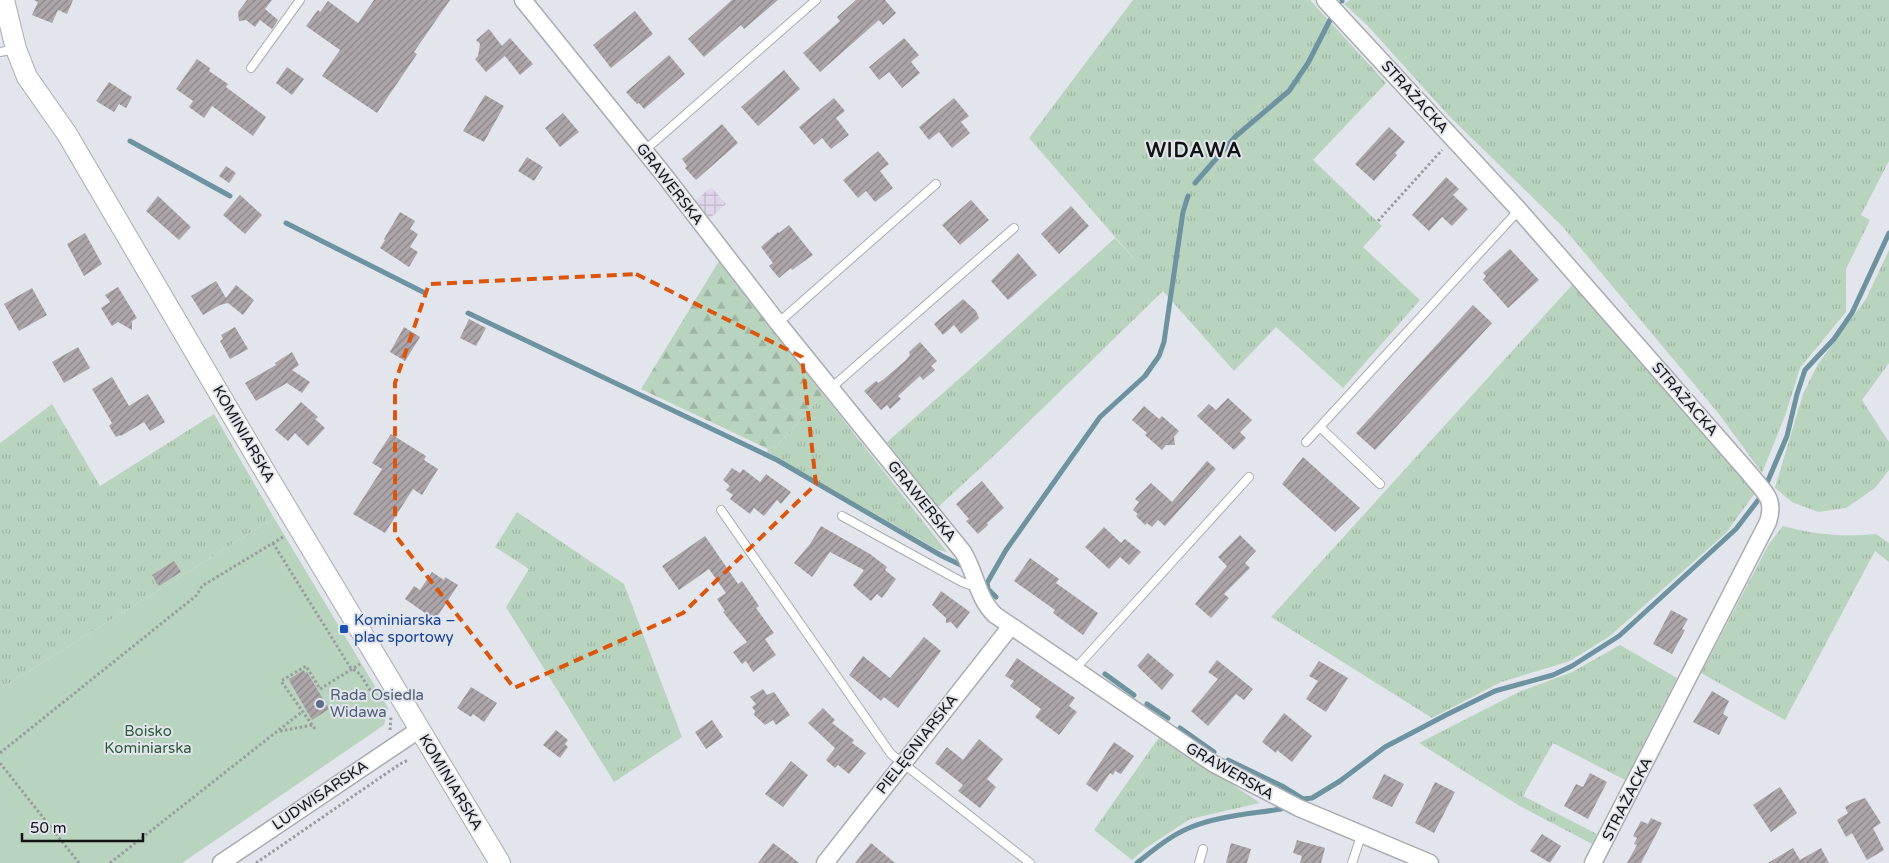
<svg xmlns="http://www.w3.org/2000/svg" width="1889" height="863" font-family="'Varela Round',sans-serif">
	<defs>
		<pattern id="industrial-grid" width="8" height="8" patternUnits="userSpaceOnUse" patternTransform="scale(1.25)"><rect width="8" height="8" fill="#e0d6eb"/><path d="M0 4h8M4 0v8" fill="none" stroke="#bfb7c9"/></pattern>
		<pattern id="grass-tufts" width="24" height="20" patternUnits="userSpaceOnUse" patternTransform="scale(1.25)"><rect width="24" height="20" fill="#b9d4be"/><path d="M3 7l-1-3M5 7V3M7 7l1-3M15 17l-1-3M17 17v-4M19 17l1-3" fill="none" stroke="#9eb5a2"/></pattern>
		<pattern id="forest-firs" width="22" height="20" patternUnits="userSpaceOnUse" patternTransform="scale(1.25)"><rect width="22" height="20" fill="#b9d4be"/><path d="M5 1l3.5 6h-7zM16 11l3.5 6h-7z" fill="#9eb5a2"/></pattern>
		<pattern id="building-hatch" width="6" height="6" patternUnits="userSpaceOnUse" patternTransform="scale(1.25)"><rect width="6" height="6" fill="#aca5a9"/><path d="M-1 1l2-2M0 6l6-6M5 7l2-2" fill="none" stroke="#8b8588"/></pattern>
	</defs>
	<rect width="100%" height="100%" fill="#e2e5ec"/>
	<path fill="url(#industrial-grid)" d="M711,187L726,204L708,220L694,202Z"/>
	<path fill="url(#grass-tufts)" d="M1133,0H1310L1386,83L1313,160L1382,226L1363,247L1420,300L1343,388L1276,327L1234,371L1163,291L1001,449L937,508L887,442L968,371L1115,238L1137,262L1029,138Z
		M1350,0H1889V161L1861,215L1870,220L1846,269V312L1800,368L1785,416L1762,473L1719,414L1563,227L1449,116L1367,25L1344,4Z
		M1889,250V363L1862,400L1889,442V470L1875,488L1846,508L1818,512L1792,502L1775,488L1803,394L1818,364L1866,299Z
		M1573,284L1755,493L1726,533L1610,636L1570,661L1501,682L1432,718L1271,617Z
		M823,394L947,552L938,550L767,452L768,449L777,446Z
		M52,404L100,486L214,414L274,518L0,689V443Z
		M517,512L624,584L682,737L614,782L506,607L529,569L495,547Z
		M1783,526C1816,535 1843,537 1876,534L1889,543V562L1875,551L1785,720L1701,673L1769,544Z
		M1620,645L1677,678L1625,780L1553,743L1523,796L1597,834L1592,844L1518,805L1419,743L1521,691L1572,672Z
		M1160,736L1260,803L1190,819L1146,848L1132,860L1094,830Z"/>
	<path fill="url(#forest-firs)" d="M719,261L823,394L777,446L768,449L641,389Z"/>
	<path fill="#b9d4be" d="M274,518L388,708L384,725L182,863H0V689Z"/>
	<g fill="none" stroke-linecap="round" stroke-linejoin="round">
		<path stroke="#6d92a0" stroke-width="5" d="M1342,1V0
			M130,141L230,196
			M1195,183L1236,136L1289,91L1308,63L1330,20
			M286,223L425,293
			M468,313L777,460L942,556L967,568
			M1767,483L1787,436L1797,394L1805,370L1834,339L1852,313L1889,233
			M996,597L988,589L987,583L1006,550L1100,417L1145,376L1159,356L1164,342L1183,212L1188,196
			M1105,674L1134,695
			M1147,704L1168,718
			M1180,728L1214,752
			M1228,760L1282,786L1303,799L1312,798L1340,781L1385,747L1446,715L1495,691L1553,675L1572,666L1619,636L1736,529L1759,499
			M1137,863C1153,850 1170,836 1189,828C1217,816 1251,814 1281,809"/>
	</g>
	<path fill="url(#building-hatch)" d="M34,0H73L67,14L58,10L52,23L32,15L38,2Z
		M247,0H272L265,9L278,20L272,29L260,20L255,27L246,20L239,21L238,12Z
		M374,0H450L414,52L417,54L377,113L322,76L340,50L306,26L318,10L320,12L328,1L358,23Z
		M732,0H778L744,29L741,25L704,57L688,39Z
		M856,0H885L896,13L883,25L879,20L820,72L803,53L840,21L837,17Z
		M635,11L653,34L611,68L593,45Z
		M489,29L502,46L510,38L533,64L520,75L505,56L486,72L475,59L478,56L480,44L476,40Z
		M904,38L919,55L911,62L920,73L902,88L889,72L879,80L869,67Z
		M669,55L685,74L644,109L639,103L637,104L626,92Z
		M197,59L210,68L209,71L228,84L226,87L266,117L253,136L212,106L204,118L189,107L193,101L176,89Z
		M287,67L304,79L292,95L276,83Z
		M784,70L800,89L758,126L741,107Z
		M109,82L132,97L126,108L119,104L114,112L96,101Z
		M485,95L504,106L484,142L463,131Z
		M834,98L845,111L836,118L849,135L831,149L822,138L814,145L799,127Z
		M954,98L969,116L961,122L970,133L952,148L939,132L929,140L919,127Z
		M563,113L579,132L560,147L545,128Z
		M722,124L738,143L696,180L685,168L687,166L682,159Z
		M1389,127L1405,142L1395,153L1397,155L1374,181L1355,164Z
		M878,151L889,164L880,171L893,188L875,202L866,191L858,198L843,180Z
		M527,157L543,167L534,181L518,171Z
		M226,166L236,173L229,183L219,176Z
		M1446,177L1459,189L1453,195L1468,209L1452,226L1442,217L1429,231L1412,215Z
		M240,195L262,215L245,234L223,215Z
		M158,196L191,227L179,240L146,211Z
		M971,200L989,220L960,245L942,225Z
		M1071,206L1089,226L1059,254L1041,234Z
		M400,212L415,221L410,229L418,234L410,247L418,252L409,267L380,248L385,240L384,239Z
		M789,225L813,255L792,270L791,268L779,278L769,266L773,263L761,247L778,232L779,233Z
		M85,233L102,264L84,276L67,244Z
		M1510,249L1539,280L1508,308L1483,280L1486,276L1483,273Z
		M1018,253L1037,275L1008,300L991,281Z
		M216,281L226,298L236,285L254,300L243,315L228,303L220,305L203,315L191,296Z
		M118,287L137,318L132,321V330L118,322L112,326L101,308L110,302L105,295Z
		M32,288L47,315L19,331L4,304Z
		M963,299L976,311L979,318L961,334L954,325L943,335L934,324Z
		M1473,305L1492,323L1375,450L1356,433Z
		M469,319L486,328L476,346L460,338Z
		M235,327L248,349L230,359L220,341L223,339L221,335Z
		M404,327L420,337L405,361L390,352Z
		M920,342L937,361L931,366L935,370L923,380L920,376L898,396L901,399L890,409L887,405L881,410L864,391L876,381L878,383L884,379L906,360L910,355L909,352Z
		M78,347L90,368L64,383L52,362Z
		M292,352L299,365L292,370L310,382L302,393L287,383L256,401L245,383L276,365L275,363Z
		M112,377L129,406L148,394L165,422L150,431L144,422L121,436L120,435L116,437L109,426L112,423L92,389Z
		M1228,398L1252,420L1240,432L1246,438L1234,450L1197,416L1209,404L1216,410Z
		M301,402L318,417L315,419L325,428L308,446L295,433L288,441L275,430Z
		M1144,406L1159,419L1162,416L1179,431L1174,437L1175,445H1166L1162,450L1145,435L1147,433L1132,420Z
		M391,434L426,456L424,460L438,469L422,495L413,489L385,533L353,514L382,469L372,463Z
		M1303,457L1360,508L1335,532L1282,484Z
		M1207,461L1216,469L1165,526L1158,520L1152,527L1147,523L1145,525L1136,516L1138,514L1133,510L1139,502L1135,499L1151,483L1172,502Z
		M732,468L740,473L743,469L760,482L766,474L791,492L781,504L777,500L764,516L754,508L750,514L730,499L733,495L726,490L730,486L723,480Z
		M982,481L1004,508L987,523L988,525L978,534L966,521L969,519L956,504Z
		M821,526L870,554L887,567L885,570L896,579L882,598L877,594L871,601L858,590L853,585L864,570L830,552L812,577L794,563L810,544Z
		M1104,527L1121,543L1125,539L1141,552L1129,565L1120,557L1109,569L1085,547Z
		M1240,535L1256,551L1245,563L1250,568L1224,594L1229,598L1211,618L1195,604L1227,566L1218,557Z
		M705,536L738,584L742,581L759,606L756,608L774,633L765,639L776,655L753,672L746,661L742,664L733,652L747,642L723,612L725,611L717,599L726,593L709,569L679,590L662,566Z
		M1030,558L1059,579L1056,583L1098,613L1083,635L1053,613L1055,610L1014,581Z
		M174,561L181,572L159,586L152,575Z
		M432,572L444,580L445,577L458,585L435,620L405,599L414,586L420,590Z
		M941,591L970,612L957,629L951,622L946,623V618L932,605Z
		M1671,610L1688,619L1682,629L1685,630L1672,654L1653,644Z
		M924,637L941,651L898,708L884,697L881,701L849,675L863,656L890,678Z
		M1148,653L1174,675L1162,690L1137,666Z
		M1017,658L1075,698L1069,706L1077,712L1059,735L1035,717L1041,709L1010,686L1014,681L1005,676Z
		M1217,660L1253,689L1244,700L1236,694L1208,726L1191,711L1218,679L1208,672Z
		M1319,661L1348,678L1326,712L1306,699L1318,681L1309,676Z
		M304,670L305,673L307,672L329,709L312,720L290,682L289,679Z
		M471,687L497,703L484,722L473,714L471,717L457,708Z
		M763,689L767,695L774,692L790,715L776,725L773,720L765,725L754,715L755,711L752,707L756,704L750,697Z
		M1712,691L1729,701L1723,714L1728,717L1719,735L1693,722Z
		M823,708L835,720L832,723L854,740L852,743L866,753L849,774L838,765L835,768L826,760L835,748L808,723Z
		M1284,713L1312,736L1292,762L1277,750L1276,753L1262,742Z
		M712,720L723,737L706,749L695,732Z
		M556,730L568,740L565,744L568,747L560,758L543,745Z
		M979,739L1003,759L987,779L996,787L980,808L958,791L963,785L935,763L947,747L963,760Z
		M1114,742L1134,756L1121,774L1115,771L1113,775L1110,773L1097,792L1086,784Z
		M791,761L808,775L783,807L765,794Z
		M1590,773L1607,782L1588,819L1564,806L1576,784L1583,787Z
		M1384,774L1404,784L1392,807L1372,798Z
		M1435,782L1455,792L1434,833L1415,823Z
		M1780,787L1797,813L1771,832L1753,805Z
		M1865,798L1881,823L1873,828L1884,850L1867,860L1852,833L1846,837L1837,820L1848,813L1845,807L1854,802Z
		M1651,818L1662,823L1641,863H1627L1637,845L1634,844L1637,838L1633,836L1641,821L1648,824Z
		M1542,834L1561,846L1550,863L1530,851Z
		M1297,840L1325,848L1321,863H1300L1302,856L1293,853Z
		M773,843L788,854L799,863H758Z
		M871,843L895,863H855Z
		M1231,843L1251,849L1247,863H1226Z
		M1793,848L1800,860L1821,848L1829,863H1768Z"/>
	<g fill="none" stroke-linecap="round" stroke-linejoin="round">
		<g stroke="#a8abb1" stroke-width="10">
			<path id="service" d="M0,52L15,49
				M251,68L300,0
				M644,151L816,0
				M778,323L936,184
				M831,388L1014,228
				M1320,427L1380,484
				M1306,442L1519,210
				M721,510L891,754L1030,863
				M842,516L962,582L970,585H978
				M1075,669L1249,477
				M1199,863L1203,849
				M1352,863L1362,833"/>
		</g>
		<g stroke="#a8abb1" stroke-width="19">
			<path id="minor" d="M523,0L664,175L778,323L963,552C976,573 977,598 995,615L1214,764L1299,808L1430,863
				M1325,0L1519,210L1749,473C1763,491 1776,498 1768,522L1593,863
				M221,863L420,729
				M825,863L1011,626"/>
		</g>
		<g stroke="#a8abb1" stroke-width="22">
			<path id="tertiary" d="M4,0L16,49L27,77L67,134L267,475L500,863"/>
		</g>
		<path stroke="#999ba0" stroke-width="3" stroke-dasharray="2.5 2.5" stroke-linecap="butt" d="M1378,221L1442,150
			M273,543L350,667L360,674L372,693
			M315,729L281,681L306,666L320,689L360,664
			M390,730L391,717
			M280,731L313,725
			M0,753L197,595L202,586L283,537
			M0,763L79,863
			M110,863L303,711
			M256,863L400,764L408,760"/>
		<use href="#service" stroke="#fff" stroke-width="8"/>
		<use href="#minor" stroke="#fff" stroke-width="16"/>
		<use href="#tertiary" stroke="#fff" stroke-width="20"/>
	</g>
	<path fill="none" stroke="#dd550c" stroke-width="4" stroke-dasharray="10 6" stroke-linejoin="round" d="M636,274L802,357L816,484L683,613L514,688L395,535V383L429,284Z"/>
	<rect fill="#1a4fb4" stroke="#e2e5ec" stroke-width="2" x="339" y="624" width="10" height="10" rx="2.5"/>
	<circle fill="#5c6f8a" stroke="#e2e5ec" stroke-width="2" cx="320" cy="704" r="5"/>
	<g text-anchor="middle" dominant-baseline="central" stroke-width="4" stroke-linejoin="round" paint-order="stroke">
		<g font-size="15" fill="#111214" stroke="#e2e5ec">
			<text transform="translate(1415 97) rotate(48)">STRAŻACKA</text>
			<text transform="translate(670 184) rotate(52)">GRAWERSKA</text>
			<text transform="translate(1685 399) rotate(49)">STRAŻACKA</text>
			<text transform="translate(244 434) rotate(60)">KOMINIARSKA</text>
			<text transform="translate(922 501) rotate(51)">GRAWERSKA</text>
			<text transform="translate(917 744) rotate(-52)">PIELĘGNIARSKA</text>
			<text transform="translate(1230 771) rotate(30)">GRAWERSKA</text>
			<text transform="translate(451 782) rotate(59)">KOMINIARSKA</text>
			<text transform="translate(320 795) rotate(-34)">LUDWISARSKA</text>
			<text transform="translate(1627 799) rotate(-63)">STRAŻACKA</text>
		</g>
		<g font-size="15" fill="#164399" stroke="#e2e5ec" text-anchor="start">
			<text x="354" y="620">Kominiarska –<tspan x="354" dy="17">plac sportowy</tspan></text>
		</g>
		<g font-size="15" fill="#4e5e75" stroke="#e2e5ec" text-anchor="start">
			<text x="330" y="695">Rada Osiedla<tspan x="330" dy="17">Widawa</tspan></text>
		</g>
		<g font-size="15" fill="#2c5b39" stroke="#e2e5ec">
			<text x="148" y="731">Boisko<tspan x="148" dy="17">Kominiarska</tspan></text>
		</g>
		<g font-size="20" font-weight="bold" letter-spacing="1" fill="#111214" stroke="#e2e5ec">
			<text x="1194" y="151">WIDAWA</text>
		</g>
	</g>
	<path d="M22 833v8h121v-8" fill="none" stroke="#111214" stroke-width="2.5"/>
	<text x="30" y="833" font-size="15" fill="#111214" stroke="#e2e5ec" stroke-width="4" paint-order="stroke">50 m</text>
</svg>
